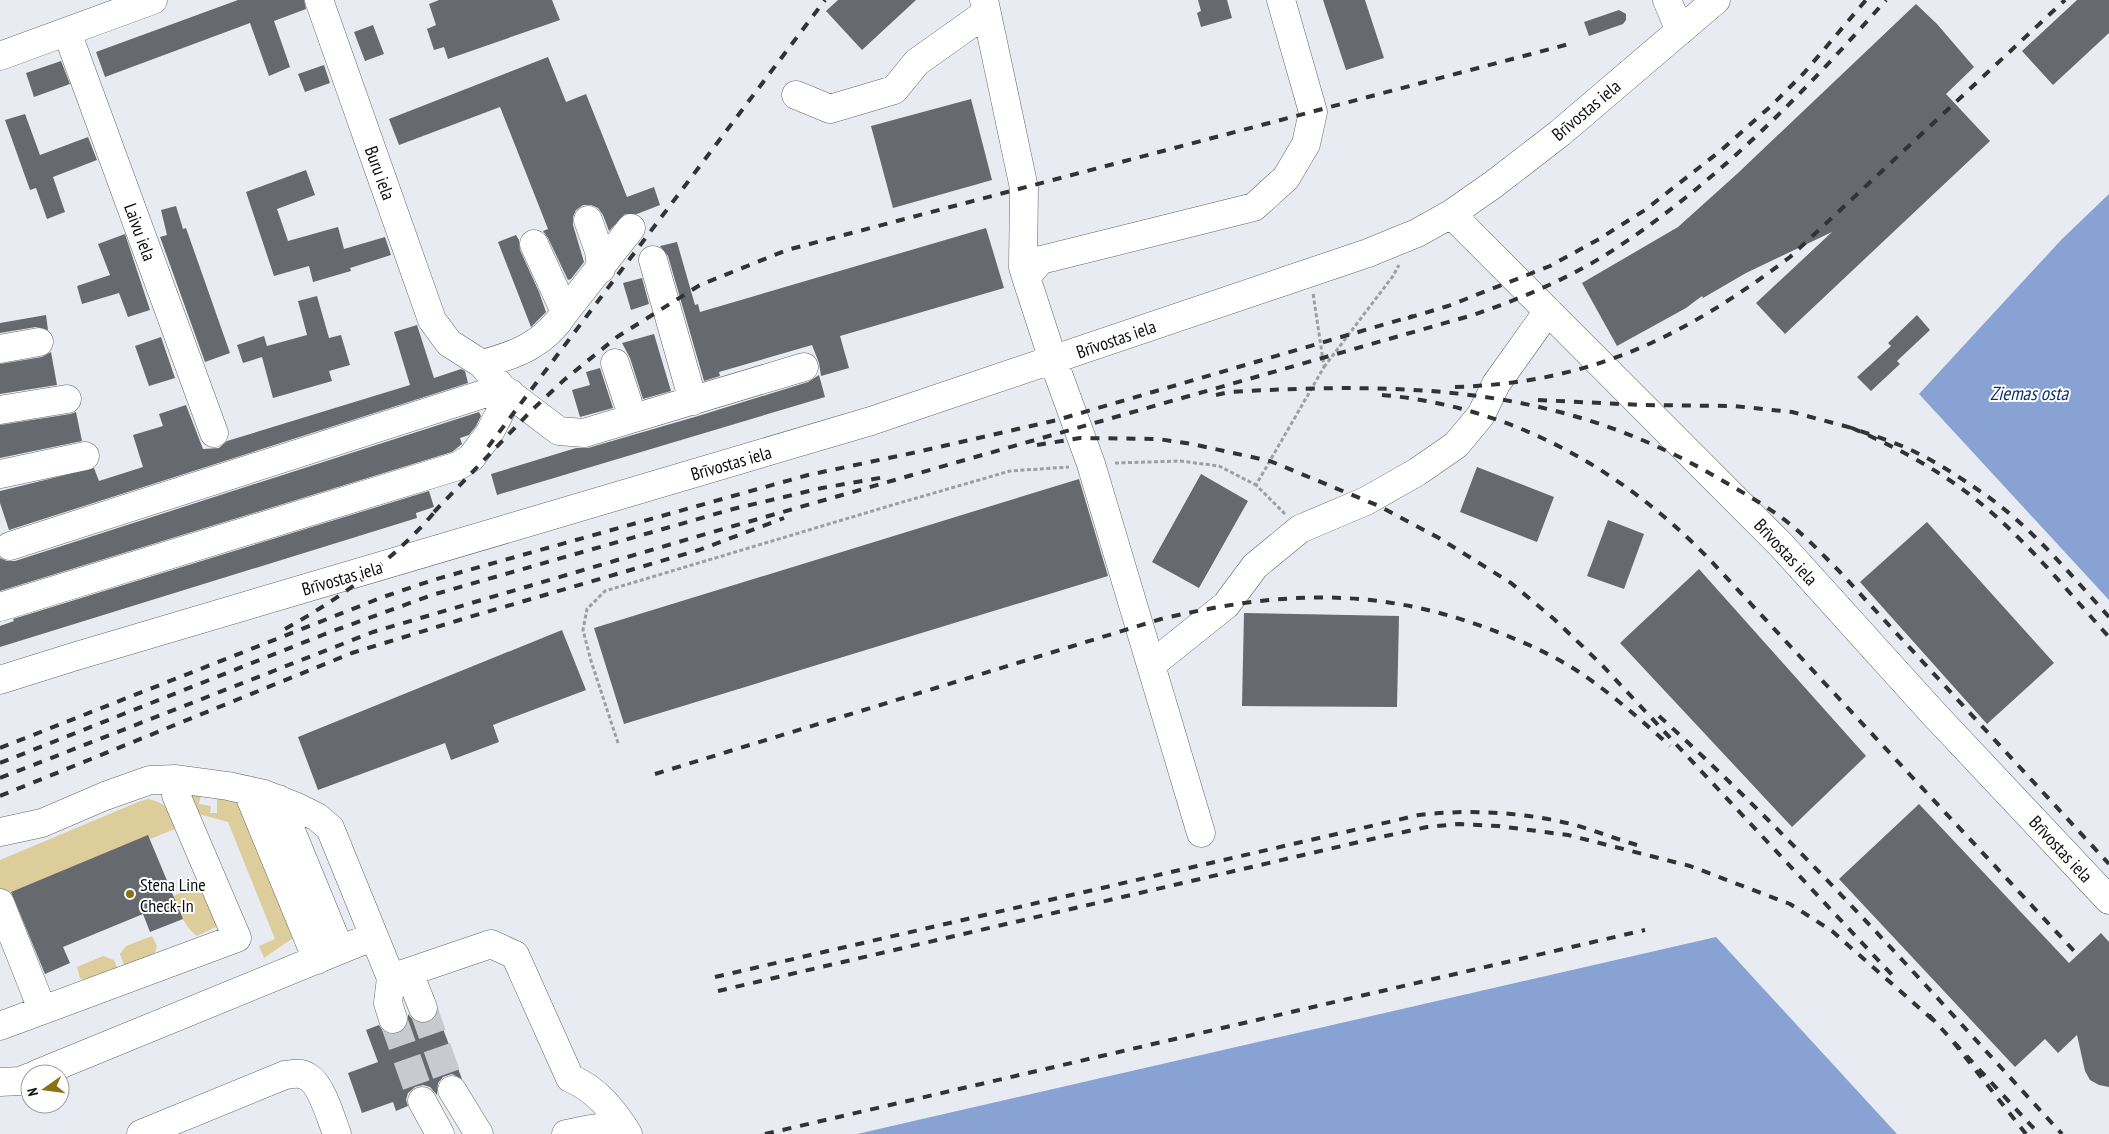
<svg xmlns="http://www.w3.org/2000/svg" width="2109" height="1134" font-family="'PT Sans Narrow',sans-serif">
	<rect width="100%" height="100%" fill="#e8ecf2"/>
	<path fill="#dccd9a" d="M222,793L239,805L295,935L293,938L264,958L259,946L275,939L228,822L191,812V795H201L199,804L211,806L210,813H217V795Z
		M148,799C163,802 179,812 175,829L150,839L148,836L6,894L0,900V860L138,802Z
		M203,883L219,919L216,927L197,936C184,927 179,910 173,896Z
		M152,936L157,946L154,956L125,968L120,954L126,946Z
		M103,956L114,960L118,970L88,983L80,978L77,967Z"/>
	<path fill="#88a3d3" d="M2109,194V600L1919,394L2062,239Z
		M1716,937L1897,1134H857Z"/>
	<path fill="#66696e" d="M238,0H304L306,9L274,21L290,67L269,76L250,23L105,77L96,52Z
		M439,0H552L560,20L448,59L444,47L434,50L427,29L436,25L429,4Z
		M838,0H916L862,50L826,11Z
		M1198,0H1227L1232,18L1201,27L1197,13L1201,11Z
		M1323,0H1365L1384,58L1346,70Z
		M2077,0H2109V33L2053,85L2022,51Z
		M1916,4L1937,24L1974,67L1946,94L1990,141L1785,334L1756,303L1832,232L1746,273L1703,298L1702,296L1686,308L1617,346L1582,283L1678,227L1738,173Z
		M1619,10L1626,14V20L1623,24L1589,36L1584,22Z
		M373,25L384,54L365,61L354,32Z
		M548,57L566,102L586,94L627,197L654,187L660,205L637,214H625L609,231L603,215L598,208L591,205H583L576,210L573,217V225L584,262L571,279L568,280L548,238L543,231L548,229L500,107L399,145L389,119Z
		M61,61L70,84L34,97L26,73Z
		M324,65L330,83L305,92L298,74Z
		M971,99L992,180L893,208L871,126Z
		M25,114L40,155L88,137L97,160L53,177L65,212L47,219L36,188L30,190L5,120Z
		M306,170L315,195L277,209L288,241L338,227L344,249L385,237L391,255L350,268L351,271L313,282L309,266L274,276L246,192Z
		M176,206L183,229L186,228L230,353L205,362L160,237L167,235L161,210Z
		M986,228L1004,288L840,336L849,368L821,376L819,363L812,345L719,372L720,376L704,381L668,256L660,246L677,242L695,305L698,304L700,312Z
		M125,234L150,310L128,317L119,293L82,304L77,286L110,275L98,244Z
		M516,235L519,240L520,250L539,292L546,312L531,327L498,242Z
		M642,278L649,304L631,310L623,283Z
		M317,296L329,338L341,335L350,365L329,371L332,381L273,398L262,357L243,363L237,345L264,336L267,346L307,335L298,301Z
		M46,315L48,330L36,327L0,333V323Z
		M1917,315L1930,330L1897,361L1900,364L1871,391L1857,377L1891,346L1888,343Z
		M417,325L434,378L461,369L465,371L468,383L9,530L0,503V491L94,468L99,481L143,467L133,435L163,426L159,414L186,405L203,449L219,448L227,441L410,385L394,332Z
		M654,334L671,391L643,399L630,358L622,343Z
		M161,337L175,378L149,386L135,346Z
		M51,352L57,385L0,394V364L42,357Z
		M600,368L613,408L580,417L572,390L590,385L586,372Z
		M819,375L825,397L497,495L491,474L576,448H588L698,416L808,382Z
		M76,412L82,441L0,458V425L70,414Z
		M479,412L481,416L476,426L469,435L460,438L462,444L452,452L0,591V558L7,561H15Z
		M1477,467L1554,497L1537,542L1460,512Z
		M1201,474L1248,501L1199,588L1152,562Z
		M1079,479L1108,576L624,724L594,628Z
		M429,491L434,507L416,513L417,518L0,647V626L14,621L13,619Z
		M1608,520L1644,534L1624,589L1587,576Z
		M1927,522L2054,663L1987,724L1860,582Z
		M1699,569L1866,756L1792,827L1620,643Z
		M1244,613L1399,616L1397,707L1242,706Z
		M562,630L586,690L493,725L499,742L451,760L445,743L318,790L298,737Z
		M1919,804L2069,963L2101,933L2109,942V1087L2099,1085L2090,1080L2085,1071L2077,1035L2058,1053L2045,1039L2015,1067L1839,879Z
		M148,835L183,919L150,932L143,914L63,947L70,963L45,974L11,892Z
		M437,1013L462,1079L452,1074L443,1077L438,1083L437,1095L430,1087L423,1085L415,1087L408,1093L406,1100L408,1106L396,1111L393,1102L362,1113L348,1073L378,1062L366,1030L379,1025L383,1031L389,1034H397L405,1029L408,1022V1014L414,1021L421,1023L429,1022Z"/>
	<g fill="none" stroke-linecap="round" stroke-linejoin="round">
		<path stroke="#c7cbd0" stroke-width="28" stroke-dasharray="28 14" stroke-linecap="butt" d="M423,1008L452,1090
			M393,1019L422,1101"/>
		<g stroke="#62656a" stroke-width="29">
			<path id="minor" d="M319,0L432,320L449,343L482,364L502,388L559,431L584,433L804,367
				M984,0L1024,188L1023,267L1026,277L1053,360L1091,464L1201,833
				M1667,0L1680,31
				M67,32L214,433
				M796,95L830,109L894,90L917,62L986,13
				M1451,214L1781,545L1933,713L2109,900
				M588,220L599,251L601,269
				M534,244L565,312
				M653,260L693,401
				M1026,277L1041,260L1254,207L1286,178L1306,144L1313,112L1281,0
				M0,349L39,342
				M615,363L633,418
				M482,364C516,355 545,344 565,312L631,228
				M0,410L67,399
				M0,474L85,456
				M10,546L502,388
				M0,607L458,466L471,458L489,434L510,393
				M1151,665L1226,605L1255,566L1300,529L1366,501L1417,472L1456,445L1481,415L1496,384L1548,311
				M0,680L73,657L871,421L1368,253L1417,233L1451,214L1494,184L1560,133L1716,0
				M247,790L317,960
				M278,799L340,950
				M0,832L42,823L105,796L150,780L176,779L228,786L264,794L297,807L317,817L330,828L391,978L491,944L515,955L570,1078C596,1089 613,1110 628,1134
				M0,903L42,1009
				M409,973L423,1008
				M391,978L388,1003L393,1019
				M0,1026L237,938L176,795V779
				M37,1074L374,936
				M0,1082L20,1081L30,1077
				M452,1090L479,1134
				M422,1101L440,1134
				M141,1134L285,1075C293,1074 301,1072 308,1077C322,1085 331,1119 337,1134
				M566,1134C583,1131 607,1122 622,1134"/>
		</g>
		<g stroke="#62656a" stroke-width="29">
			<path id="major" d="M0,56L153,0"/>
		</g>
		<path stroke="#9c9fa3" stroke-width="3" stroke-dasharray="4 2.5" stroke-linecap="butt" d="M1324,367L1393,276L1399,265
			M1115,463L1180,461L1219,466L1256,485
			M1285,514L1256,485L1324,367L1313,293
			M618,743L591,661L583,630L587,609L605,591L889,506L1010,471L1069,467"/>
		<use href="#minor" stroke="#fff" stroke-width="28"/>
		<use href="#major" stroke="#fff" stroke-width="28"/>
		<path stroke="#313335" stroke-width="4" stroke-dasharray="9 9" stroke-linecap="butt" d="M1408,318L1448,306L1550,266L1599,239L1645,210L1719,152L1771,106L1804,73L1866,0
			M1455,387C1591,383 1684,337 1790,257L2065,0
			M1216,395L1229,392C1407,382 1559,385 1718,478C1745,494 1773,509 1797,530C1812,543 1826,558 1840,572L2109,864
			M1382,395C1510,406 1623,469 1711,561L2075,952
			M1538,400L1641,405L1734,406L1792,412L1852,428
			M1037,445L1080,438L1158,439L1192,444L1270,461L1379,506L1439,538L1511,583L1554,619L1601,664L1893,976
			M488,447L825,0
			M434,512L532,410L564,380L617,337L700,285L787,250L1573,43
			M2109,617C2072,576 2032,528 1987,496C1963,479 1929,457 1902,446C1885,439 1868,434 1852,428C1889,444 1924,462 1958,486C2016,527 2062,585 2109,637
			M285,629C344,596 395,559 439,507
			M1659,716C1803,846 1931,992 2062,1134
			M0,748L383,597L433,580L808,475L917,452L1057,420L1413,316
			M0,763L325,634L432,595L733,509L822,488L885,477
			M655,774L1161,619C1275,592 1372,586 1484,627C1517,639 1550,653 1579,672C1612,694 1641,720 1670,746
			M0,778L373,632L709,533L1473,315C1520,299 1565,280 1607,254C1714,186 1803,94 1886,0
			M0,796L352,653L466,618L699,550L784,518
			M715,977L1419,815C1471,809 1524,812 1575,825C1596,831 1616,839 1637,845
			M718,991L1372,839L1427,827L1459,824L1498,826L1568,835L1690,866L1790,904L1832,931L1933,1020
			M1929,1015L1951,1039
			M765,1134L1645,930
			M2026,1134L1951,1039L2039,1134"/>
	</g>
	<circle fill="#8a7214" stroke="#fff" stroke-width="2" cx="130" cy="894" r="5"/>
	<g text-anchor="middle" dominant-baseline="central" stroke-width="4" stroke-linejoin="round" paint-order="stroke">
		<g font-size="18" fill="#0c0d0f" stroke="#fff">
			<text transform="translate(1586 110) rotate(-40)">Brīvostas iela</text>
			<text transform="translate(380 173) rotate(70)">Buru iela</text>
			<text transform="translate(140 232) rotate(70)">Laivu iela</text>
			<text transform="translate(1116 339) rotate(-19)">Brīvostas iela</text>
			<text transform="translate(731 463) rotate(-16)">Brīvostas iela</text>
			<text transform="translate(1786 552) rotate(47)">Brīvostas iela</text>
			<text transform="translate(342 578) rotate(-16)">Brīvostas iela</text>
			<text transform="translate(2061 849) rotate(47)">Brīvostas iela</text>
		</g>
		<g font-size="18" fill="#0c0d0f" stroke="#fff" text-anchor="start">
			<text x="140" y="884">Stena Line<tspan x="140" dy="21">Check-In</tspan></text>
		</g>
		<g font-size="19" font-style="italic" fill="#133069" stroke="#fff">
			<text x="2029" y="393">Ziemas osta</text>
		</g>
	</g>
	<g transform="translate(45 1089) rotate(256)"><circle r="24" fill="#ffffff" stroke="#9e9e9f"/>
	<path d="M0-4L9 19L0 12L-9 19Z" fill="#8a7214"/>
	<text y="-8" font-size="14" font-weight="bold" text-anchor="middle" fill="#0c0d0f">N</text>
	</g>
</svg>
